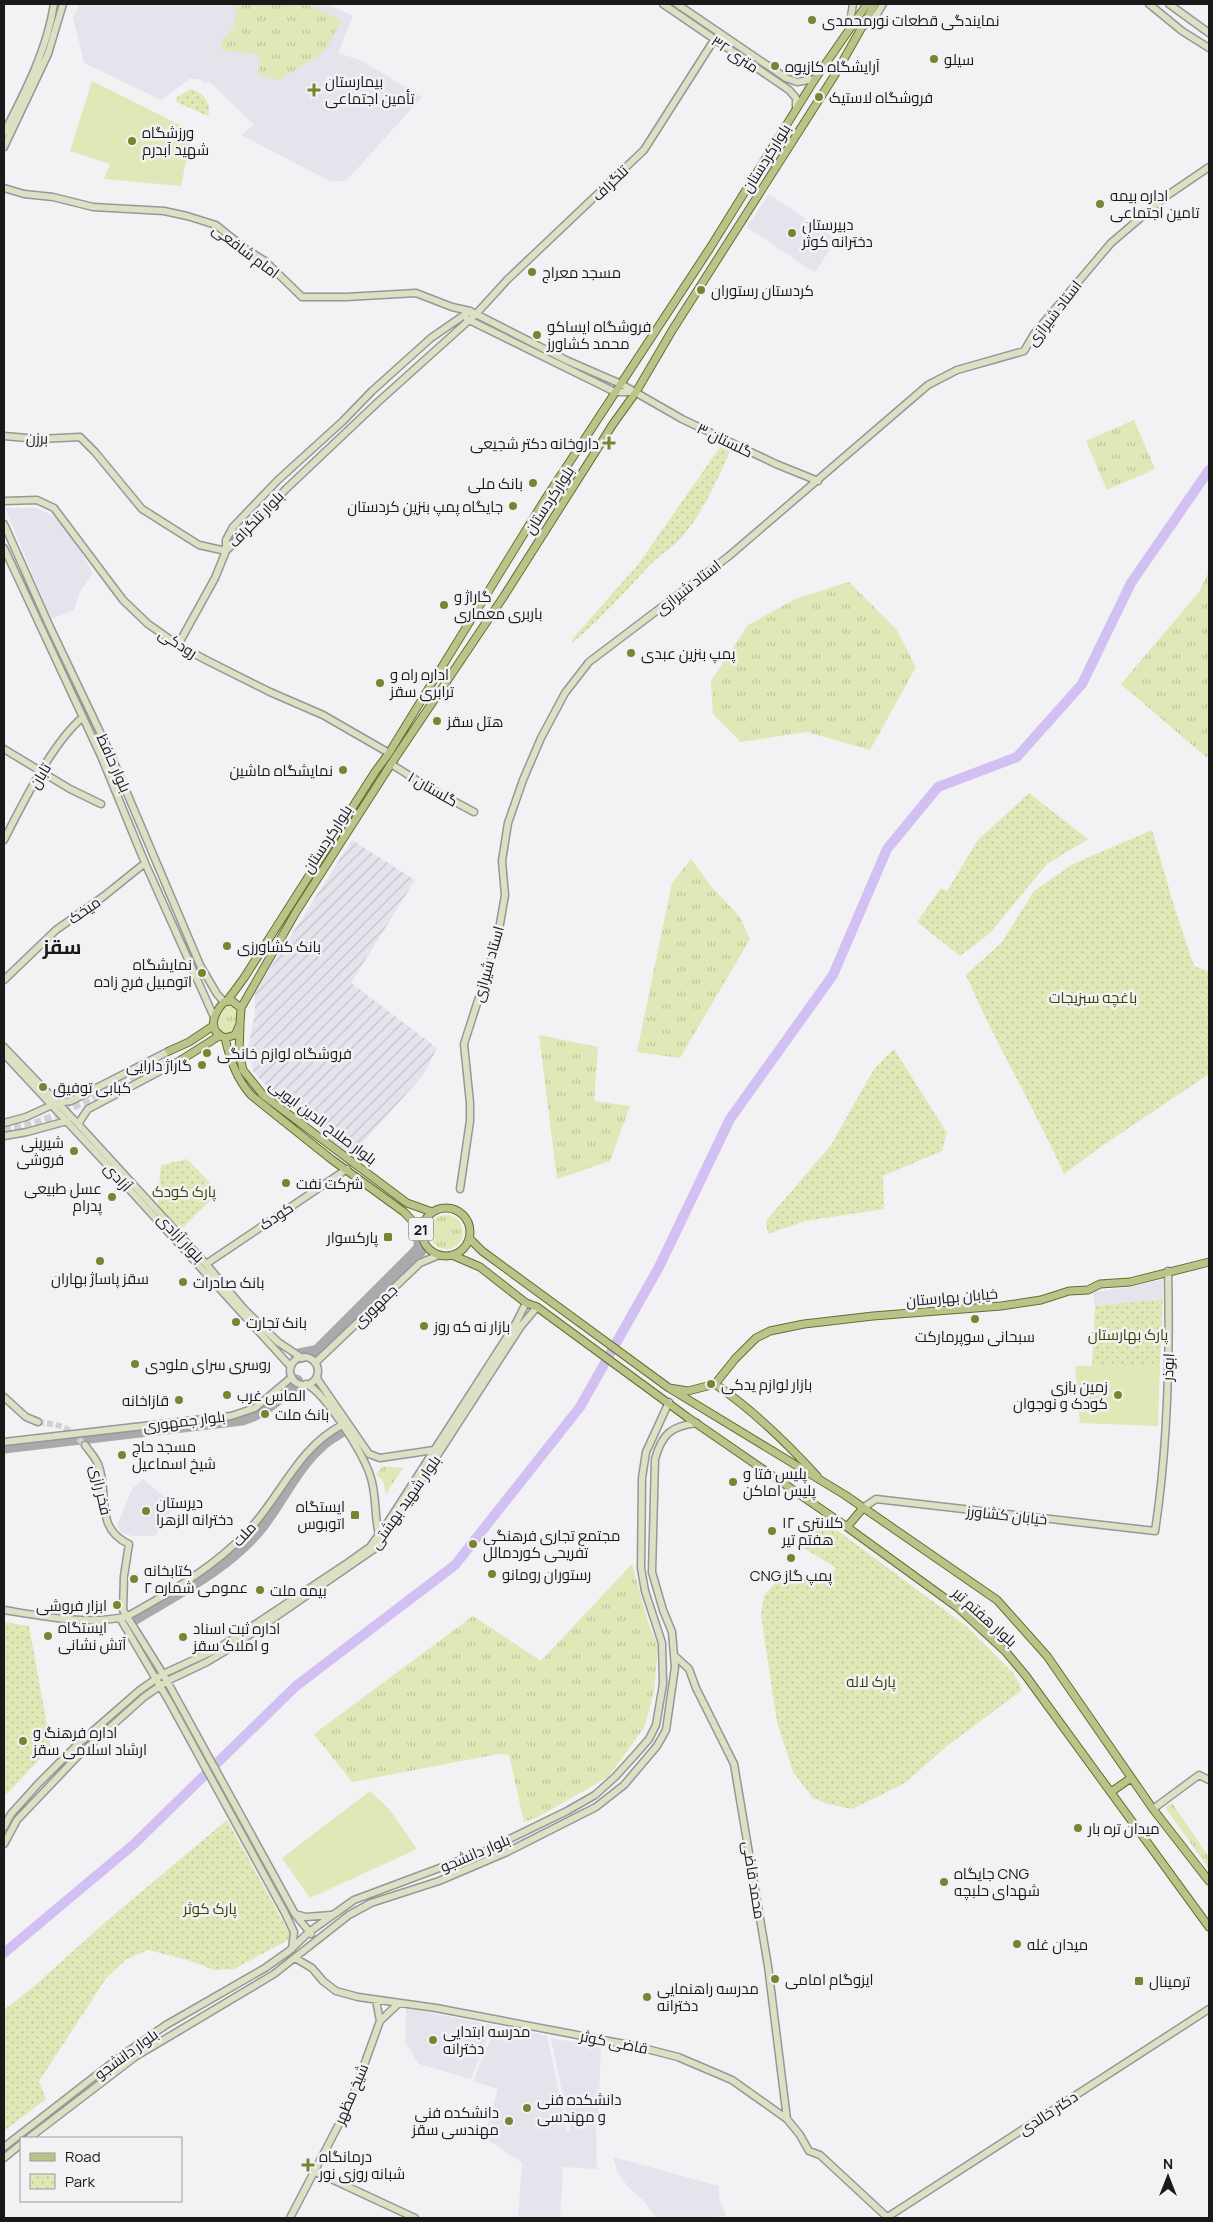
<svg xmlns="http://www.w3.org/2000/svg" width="1213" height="2222" font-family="Manrope,Cairo,sans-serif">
	<defs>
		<pattern id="industrial-furrows" width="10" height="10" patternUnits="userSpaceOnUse" patternTransform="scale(1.25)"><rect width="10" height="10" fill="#e6e3ed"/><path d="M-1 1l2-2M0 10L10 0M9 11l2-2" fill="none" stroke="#c5c2cb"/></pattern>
		<pattern id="grass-tufts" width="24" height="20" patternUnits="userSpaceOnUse" patternTransform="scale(1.25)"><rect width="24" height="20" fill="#dfe8b6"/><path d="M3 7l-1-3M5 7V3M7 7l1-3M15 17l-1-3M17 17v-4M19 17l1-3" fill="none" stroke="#bfc69c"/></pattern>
		<pattern id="park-dots" width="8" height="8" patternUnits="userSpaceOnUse" patternTransform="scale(1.25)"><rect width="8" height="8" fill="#dfe8b6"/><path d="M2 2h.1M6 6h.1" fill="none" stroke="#bfc69c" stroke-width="1.8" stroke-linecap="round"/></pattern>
	</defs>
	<rect width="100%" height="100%" fill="#f2f1f4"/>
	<path fill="#e6e3ed" d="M80,4H327L353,16L338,53L360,60L422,97L347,180L332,182L241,135L254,125L210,82L204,83L199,79H189L161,100L84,63L73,17Z
		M769,194L836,239L815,273L747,227Z
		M5,508H36L54,516L68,531L93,573L80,592L74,610L51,619Z
		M1160,1280L1163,1282V1299L1095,1306L1093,1292L1130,1287Z
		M143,1479L174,1505L155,1536H133L121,1533L117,1526L132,1489Z
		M406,2008L492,2025L471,2079L419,2064L405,2042Z
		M496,2026L547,2036L567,2131L570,2130L551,2038L601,2047L598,2125L596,2126L597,2169L563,2167L560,2218H518L522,2163L484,2137L498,2089L473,2081Z
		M613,2157L719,2186V2198L726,2215L713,2218H656L643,2200L632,2191L618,2174Z"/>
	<path fill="url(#industrial-furrows)" d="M352,840L415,880L351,983L437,1048L424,1074L351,1156L267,1087L253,1071L248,1048L255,1013V992Z"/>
	<path fill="url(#grass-tufts)" d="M232,4H306L342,20L325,51L280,80L258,75L260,55L221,50L222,40L234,27L237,9Z
		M1134,420L1155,469L1107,490L1086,441Z
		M1209,571V756L1206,757L1121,684L1199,592Z
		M849,582L896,629L916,667L870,750L807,732L741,742L713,714L711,681L748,625L795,599Z
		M691,859L710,885L740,917L750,939L680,1058L637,1052L672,883Z
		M228,1006L234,1007C242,1016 238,1031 225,1034L222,1032C216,1023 218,1011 228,1006Z
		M539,1035L598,1047L594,1101L630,1106L610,1161L557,1179Z
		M429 1232a17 17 0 1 1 34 0a17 17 0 1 1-34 0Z
		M383,1466L403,1468L386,1494L383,1481L376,1474Z
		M632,1564L648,1622L658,1646L654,1692L644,1728L608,1777L538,1817L524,1822L509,1755L498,1754L352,1782L314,1734L473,1616L541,1661Z
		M1172,1803L1209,1857V1869L1165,1807Z"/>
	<path fill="url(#park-dots)" d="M191,89C203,92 212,104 208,116L176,102L177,97Z
		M723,443L732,446C719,477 704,511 682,537C672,548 658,556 648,567C623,594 600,620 572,643L573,638L637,566Z
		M1029,793L1088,839L1047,864L990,933L960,956L917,922L941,888L947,891L978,840Z
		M1152,830L1173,903L1194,966L1204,970L1209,971V1074L1099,1148L1064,1174C1034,1107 995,1043 966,975L1002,942L1034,891L1073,864Z
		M894,1049L947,1133L942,1151L883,1176L884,1209L805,1221L768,1234L766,1221L831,1145L874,1069Z
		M187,1159L219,1192L178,1232L157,1211L161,1165Z
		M1163,1299L1160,1365L1092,1367L1095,1306Z
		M826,1522L966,1626L1014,1674L1022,1690L947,1746L905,1783L852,1809L828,1804L813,1798L793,1772L777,1722L761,1615L764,1596L788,1568L820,1584L836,1568L802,1547L811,1533Z
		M4,1622L29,1626L51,1747L4,1797Z
		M227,1820L292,1938L234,1969L214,1970L188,1960L148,1950L127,1959L107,1977L39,2081L46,2099L4,2131V2010L37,1984L102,1925Z"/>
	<path fill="#dfe8b6" d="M92,81L192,131L181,186L104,179L110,164L70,151Z
		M1160,1365L1158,1426L1080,1423L1075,1366Z
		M370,1791L389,1809L417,1849L310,1898L282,1858Z"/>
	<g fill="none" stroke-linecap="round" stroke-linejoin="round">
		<path stroke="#d3c0f2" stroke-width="10" d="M4,1953L133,1845L296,1686L455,1565L580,1407L659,1267L730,1119L833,975L887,849L938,787L1017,757L1082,684L1131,583L1209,470"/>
		<path stroke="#aaa9ac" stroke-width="15" d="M298,1356L318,1352L416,1254L421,1248V1235
			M4,1446L242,1418C264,1412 279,1396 296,1382
			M130,1620C174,1593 224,1569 258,1529C280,1502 295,1466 322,1443C328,1437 337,1433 344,1428"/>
		<path stroke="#d1d1d3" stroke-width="6" stroke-dasharray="6 3" stroke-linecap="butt" d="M38,1422C63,1425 68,1427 85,1445"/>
		<path stroke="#d1d1d3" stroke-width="7" stroke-dasharray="7 3.5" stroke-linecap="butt" d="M4,1130C69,1121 116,1076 178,1060"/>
		<g stroke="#979699" stroke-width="9">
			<path id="secondary" d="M663,4L789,90L796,98V109
				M677,4L786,78L797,82L815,79
				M1149,4L1182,31L1209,48
				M1169,4L1209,33
				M864,26L877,14L883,4
				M849,29L853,4
				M4,133C25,92 47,50 54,4
				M4,147L48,54L63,4
				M4,188L24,194L53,197L93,207L164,211L187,216L216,225L246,249L265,261L302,297H346L416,293L452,307L470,311L568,361L621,384L682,419L776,464L818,481
				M467,319L615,392H635
				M4,436L39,439L80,437L95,452L142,509L199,545L226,551
				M4,501L37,500L54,508L123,600L148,624L178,645L208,661L270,692L323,715L389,753
				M4,524L49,625L110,753L200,965L217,994L224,1002
				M4,548L101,756L145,863L214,1017
				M226,551L286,489L378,402L476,314L507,280L644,150L714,40
				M178,645L215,578L226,551V540L233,527L278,480L343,421L372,391L431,338L470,311
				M4,749L70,789L101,804
				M391,764L429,788L474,812
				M4,840C23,803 52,743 83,717
				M4,980L56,930L104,896L145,863
				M4,1047L78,1124L206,1264L244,1309L278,1342L302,1358
				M4,1054L98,1155L291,1367
				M57,1103L71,1101L169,1051
				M4,1123L26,1117L52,1105
				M78,1124L88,1109L181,1060
				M4,1136L27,1132L67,1121
				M460,1189L470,1121V1103L464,1044L497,941L505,895L502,861L508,823L523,780L541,738L565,693L589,662L729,556L928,385L957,370L1024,351L1034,334L1111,243L1165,197L1209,167
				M206,1264L347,1169
				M290 1371a14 14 0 1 1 28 0a14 14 0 1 1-28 0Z
				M315,1363L420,1263L439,1255
				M317,1375L318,1380L369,1454L380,1458L434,1450
				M306,1384C325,1392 363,1454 370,1475C377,1494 374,1516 379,1535
				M4,1397L26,1417L38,1422
				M4,1442L231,1416L255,1408L292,1377
				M85,1445C89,1451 95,1457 98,1464C110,1492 93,1528 129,1544L124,1576L123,1610L163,1674L295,1914L311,1934
				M863,1508L876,1499L1155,1531C1168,1446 1170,1357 1168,1271
				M4,1610C41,1616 90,1626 128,1616C171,1592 216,1566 249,1530C282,1494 298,1448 342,1425
				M120,1618L170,1703L285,1913L294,1932L292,1949
				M676,1657L689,1669L696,1688L734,1764L768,1966L787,2119
				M1153,1809L1199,1775L1209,1780
				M4,1827L11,1814L38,1784L77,1745L140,1690L163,1674L213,1651L236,1637L349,1562L370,1547L388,1522L516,1323L526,1303
				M4,1844L17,1820L77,1757L144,1697L167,1681L207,1662L232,1647L374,1549L391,1527L521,1326L537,1307
				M295,1914L306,1917L331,1915
				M295,1958L312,1968L323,1981L336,1991L358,1997L436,2008L635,2046L678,2057L732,2080L787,2119L800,2135L809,2151L820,2155L888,2218
				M376,2000L380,2021L399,2003
				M29,2138L135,2057L274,1974L349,1915L371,1903L439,1881L507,1852L596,1807L624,1785L657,1746L666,1730L675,1667L672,1632L663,1610L652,1572L655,1459C662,1434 671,1426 697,1423
				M4,2147L117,2059L166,2025L265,1968L289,1951L309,1932L354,1900L485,1851L567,1811L595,1795L615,1777L635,1755L649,1739L656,1725L663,1684L662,1643L645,1591L641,1568L642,1478L646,1452L669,1402
				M4,2158L21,2144
				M316,2172L415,2218
				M290,2218L351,2101L380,2021
				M886,2218L1209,2009"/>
		</g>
		<g stroke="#666e2f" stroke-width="9">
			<path id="primary" d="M227,1001L244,978L375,772L389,753L544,501L710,248L815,79L867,4
				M232,1001L241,1008L240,1024L235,1035L225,1038C206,1030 214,1013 224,1002Z
				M241,1008L296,912L391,764L504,596L613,424L636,392L673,329L836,73L875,4
				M240,1024L239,1053L243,1070L263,1095L407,1203L432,1212
				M225,1038C230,1059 236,1078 251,1095L331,1159L404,1212L421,1230
				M169,1051L189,1042L213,1026
				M181,1060L219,1036
				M422 1232a24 24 0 1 1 48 0a24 24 0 1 1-48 0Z
				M469,1238L482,1251L669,1388L688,1391L715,1384C753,1410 786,1442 817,1476
				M452,1255L480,1267L526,1303L537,1307L687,1417L847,1527L957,1607L1006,1652L1026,1676L1209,1927
				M715,1384L735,1359L756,1338L770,1331L804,1324L873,1316L1001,1306L1041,1300L1069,1291L1088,1290L1100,1284L1130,1282L1209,1262
				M669,1388L845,1495L997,1600L1047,1656L1153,1809L1209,1881
				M847,1527L863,1508
				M1111,1792L1131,1778"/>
		</g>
		<use href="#secondary" stroke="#dde1c4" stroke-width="6"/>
		<use href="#primary" stroke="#bcc389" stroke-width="7"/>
	</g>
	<g fill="#798430" stroke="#f2f1f4" stroke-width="2">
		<circle cx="812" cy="20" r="5"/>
		<circle cx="934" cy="59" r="5"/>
		<circle cx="775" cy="66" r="5"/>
		<path d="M311.5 82.5h5v5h5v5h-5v5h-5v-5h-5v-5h5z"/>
		<circle cx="819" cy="97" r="5"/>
		<circle cx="132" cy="141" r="5"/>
		<circle cx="1100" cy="204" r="5"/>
		<circle cx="792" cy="233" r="5"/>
		<circle cx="532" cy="272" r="5"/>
		<circle cx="701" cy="290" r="5"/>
		<circle cx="537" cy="335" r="5"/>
		<path d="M606.5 435.5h5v5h5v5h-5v5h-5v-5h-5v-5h5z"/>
		<circle cx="533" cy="483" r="5"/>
		<circle cx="513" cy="506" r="5"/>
		<circle cx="444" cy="605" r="5"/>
		<circle cx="631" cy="653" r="5"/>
		<circle cx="380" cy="683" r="5"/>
		<circle cx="437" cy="721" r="5"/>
		<circle cx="343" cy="770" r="5"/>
		<circle cx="227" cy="946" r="5"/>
		<circle cx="202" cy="973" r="5"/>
		<circle cx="207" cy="1053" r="5"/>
		<circle cx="202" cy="1065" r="5"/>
		<circle cx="43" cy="1087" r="5"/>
		<circle cx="74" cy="1151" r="5"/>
		<circle cx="286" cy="1183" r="5"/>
		<circle cx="112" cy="1197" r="5"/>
		<rect x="383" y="1232" width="10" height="10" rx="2.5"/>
		<circle cx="100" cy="1261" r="5"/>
		<circle cx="183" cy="1282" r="5"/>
		<circle cx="975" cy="1319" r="5"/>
		<circle cx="236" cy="1322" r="5"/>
		<circle cx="424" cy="1326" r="5"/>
		<circle cx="135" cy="1364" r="5"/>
		<circle cx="711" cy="1384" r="5"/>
		<circle cx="227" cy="1395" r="5"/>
		<circle cx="1118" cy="1395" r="5"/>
		<circle cx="179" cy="1400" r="5"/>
		<circle cx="265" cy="1414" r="5"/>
		<circle cx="122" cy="1455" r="5"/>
		<circle cx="733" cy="1482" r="5"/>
		<circle cx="146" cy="1511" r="5"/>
		<rect x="350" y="1510" width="10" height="10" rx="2.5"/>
		<circle cx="772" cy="1531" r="5"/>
		<circle cx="473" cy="1544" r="5"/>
		<circle cx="791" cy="1558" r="5"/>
		<circle cx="492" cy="1574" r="5"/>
		<circle cx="134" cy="1579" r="5"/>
		<circle cx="260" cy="1590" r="5"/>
		<circle cx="117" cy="1605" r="5"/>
		<circle cx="48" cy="1636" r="5"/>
		<circle cx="183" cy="1637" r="5"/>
		<circle cx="23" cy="1741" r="5"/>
		<circle cx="1078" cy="1828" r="5"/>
		<circle cx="944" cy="1882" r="5"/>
		<circle cx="1017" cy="1944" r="5"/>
		<circle cx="775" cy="1979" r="5"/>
		<rect x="1134" y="1976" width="10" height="10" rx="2.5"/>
		<circle cx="647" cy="1997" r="5"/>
		<circle cx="433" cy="2040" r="5"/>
		<circle cx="527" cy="2108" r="5"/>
		<circle cx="509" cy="2121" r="5"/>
		<path d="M305.5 2157.5h5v5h5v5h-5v5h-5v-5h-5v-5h5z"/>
	</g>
	<g text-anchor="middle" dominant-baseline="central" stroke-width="5" stroke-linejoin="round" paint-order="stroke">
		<rect fill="#f2f1f4" stroke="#5a5a5b" stroke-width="1" x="408.5" y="1217.5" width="25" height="23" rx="4"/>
		<g font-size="14" font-weight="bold" fill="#19191a">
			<text x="421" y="1229">21</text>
		</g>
		<g font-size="15" fill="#19191a" stroke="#f2f1f4" text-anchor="start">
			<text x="822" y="20">نمایندگی قطعات نورمحمدی</text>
			<text x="944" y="59">سیلو</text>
			<text x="785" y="66">آرایشگاه کازیوه</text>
			<text x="325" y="81">بیمارستان<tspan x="325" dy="17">تأمین اجتماعی</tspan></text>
			<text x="829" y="97">فروشگاه لاستیک</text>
			<text x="142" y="132">ورزشگاه<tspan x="142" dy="17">شهید آبدرم</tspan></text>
			<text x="1110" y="195">اداره بیمه<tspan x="1110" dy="17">تامین اجتماعی</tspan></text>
			<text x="802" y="224">دبیرستان<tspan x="802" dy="17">دخترانه کوثر</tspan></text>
			<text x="542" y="272">مسجد معراج</text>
			<text x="711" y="290">کردستان رستوران</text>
			<text x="547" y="326">فروشگاه ایساکو<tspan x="547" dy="17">محمد کشاورز</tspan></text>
			<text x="599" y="443" text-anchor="end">داروخانه دکتر شجیعی</text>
			<text x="523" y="483" text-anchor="end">بانک ملی</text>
			<text x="503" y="506" text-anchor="end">جایگاه پمپ بنزین کردستان</text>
			<text x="454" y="596">گاراژ و<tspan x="454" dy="17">باربری معماری</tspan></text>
			<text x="641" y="653">پمپ بنزین عبدی</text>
			<text x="390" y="674">اداره راه و<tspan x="390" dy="17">ترابری سقز</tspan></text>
			<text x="447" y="721">هتل سقز</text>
			<text x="333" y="770" text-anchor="end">نمایشگاه ماشین</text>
			<text x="237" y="946">بانک کشاورزی</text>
			<text x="192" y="964" text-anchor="end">نمایشگاه<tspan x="192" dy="17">اتومبیل فرج زاده</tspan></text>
			<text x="217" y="1053">فروشگاه لوازم خانگی</text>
			<text x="192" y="1065" text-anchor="end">گاراژ دارایی</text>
			<text x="53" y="1087">کبابی توفیق</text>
			<text x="64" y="1142" text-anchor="end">شیرینی<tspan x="64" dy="17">فروشی</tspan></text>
			<text x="296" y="1183">شرکت نفت</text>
			<text x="102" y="1188" text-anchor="end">عسل طبیعی<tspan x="102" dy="17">پدرام</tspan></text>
			<text x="378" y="1237" text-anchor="end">پارکسوار</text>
			<text x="100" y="1278" text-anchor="middle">سقز پاساژ بهاران</text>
			<text x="193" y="1282">بانک صادرات</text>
			<text x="246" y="1322">بانک تجارت</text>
			<text x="434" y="1326">بازار نه که روز</text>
			<text x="975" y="1336" text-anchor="middle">سبحانی سوپرمارکت</text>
			<text x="145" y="1364">روسری سرای ملودی</text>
			<text x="721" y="1384">بازار لوازم یدکی</text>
			<text x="1108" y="1386" text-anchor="end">زمین بازی<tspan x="1108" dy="17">کودک و نوجوان</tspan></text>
			<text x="237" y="1395">الماس غرب</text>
			<text x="169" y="1400" text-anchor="end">قازاخانه</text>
			<text x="275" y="1414">بانک ملت</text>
			<text x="132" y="1446">مسجد حاج<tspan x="132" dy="17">شیخ اسماعیل</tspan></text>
			<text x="743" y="1473">پلیس فتا و<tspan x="743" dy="17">پلیس اماکن</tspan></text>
			<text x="156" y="1502">دیرستان<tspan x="156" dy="17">دخترانه الزهرا</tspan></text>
			<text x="345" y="1506" text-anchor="end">ایستگاه<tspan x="345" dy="17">اتوبوس</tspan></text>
			<text x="782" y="1522">کلانتری ۱۲<tspan x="782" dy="17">هفتم تیر</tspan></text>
			<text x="483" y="1535">مجتمع تجاری فرهنگی<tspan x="483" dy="17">تفریحی کوردمالل</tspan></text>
			<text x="144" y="1570">کتابخانه<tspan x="144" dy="17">عمومی شماره ۲</tspan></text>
			<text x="502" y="1574">رستوران رومانو</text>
			<text x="791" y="1575" text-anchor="middle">CNG پمپ گاز</text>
			<text x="270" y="1590">بیمه ملت</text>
			<text x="107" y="1605" text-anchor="end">ابزار فروشی</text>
			<text x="58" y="1627">ایستگاه<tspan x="58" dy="17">آتش نشانی</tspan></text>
			<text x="193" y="1628">اداره ثبت اسناد<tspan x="193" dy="17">و املاک سقز</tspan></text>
			<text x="33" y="1732">اداره فرهنگ و<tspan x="33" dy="17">ارشاد اسلامی سقز</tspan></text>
			<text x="1088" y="1828">میدان تره بار</text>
			<text x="954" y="1873">جایگاه CNG<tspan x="954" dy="17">شهدای حلبچه</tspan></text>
			<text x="1027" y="1944">میدان غله</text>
			<text x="785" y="1979">ایزوگام امامی</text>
			<text x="1149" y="1981">ترمینال</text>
			<text x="657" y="1988">مدرسه راهنمایی<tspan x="657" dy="17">دخترانه</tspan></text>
			<text x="443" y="2031">مدرسه ابتدایی<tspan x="443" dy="17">دخترانه</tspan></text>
			<text x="537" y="2099">دانشکده فنی<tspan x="537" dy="17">و مهندسی</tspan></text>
			<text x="499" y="2112" text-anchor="end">دانشکده فنی<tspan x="499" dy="17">مهندسی سقز</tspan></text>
			<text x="319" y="2156">درمانگاه<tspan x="319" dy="17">شبانه روزی نور</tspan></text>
		</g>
		<g font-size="15" fill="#19191a" stroke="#f2f1f4">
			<text transform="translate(735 54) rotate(34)">۳۲ متری</text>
			<text transform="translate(766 158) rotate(-58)">بلوارکردستان</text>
			<text transform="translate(610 183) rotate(-44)">تلگراف</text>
			<text transform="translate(246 251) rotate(37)">امام شافعی</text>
			<text transform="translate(1054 313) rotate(-52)">استاد شیرازی</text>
			<text transform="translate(37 438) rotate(1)">برزن</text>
			<text transform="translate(725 440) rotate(26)">گلستان ۳</text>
			<text transform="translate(549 500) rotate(-57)">بلوارکردستان</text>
			<text transform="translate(256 519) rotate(-46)">بلوار تلگراف</text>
			<text transform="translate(688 587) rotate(-38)">استاد شیرازی</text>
			<text transform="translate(178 643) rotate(32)">رودکی</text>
			<text transform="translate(114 763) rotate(66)">بلوار حافظ</text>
			<text transform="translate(40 776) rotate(-59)">تابان</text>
			<text transform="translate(433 789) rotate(30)">گلستان ۱</text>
			<text transform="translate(327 839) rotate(-57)">بلوارکردستان</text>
			<text transform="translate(84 910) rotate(-35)">میخک</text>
			<text transform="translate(488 964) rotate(-74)">استاد شیرازی</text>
			<text transform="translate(323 1122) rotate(37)">بلوار صلاح الدین ایوبی</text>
			<text transform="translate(118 1177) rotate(48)">آزادی</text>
			<text transform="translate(276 1216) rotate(-34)">کودک</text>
			<text transform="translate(181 1238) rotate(47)">بلوار آزادی</text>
			<text transform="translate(952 1297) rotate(-5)">خیابان بهارستان</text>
			<text transform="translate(375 1306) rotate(-44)">جمهوری</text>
			<text transform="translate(1168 1367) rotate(-87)">ابوذر</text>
			<text transform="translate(184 1421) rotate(-7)">بلوار جمهوری</text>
			<text transform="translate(101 1490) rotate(77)">فخر رازی</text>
			<text transform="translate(405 1502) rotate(-55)">بلوار شهید بهشتی</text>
			<text transform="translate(1007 1515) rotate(6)">خیابان کشاورز</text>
			<text transform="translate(244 1534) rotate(-48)">ملت</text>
			<text transform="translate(985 1617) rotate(42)">بلوار هفتم تیر</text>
			<text transform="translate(475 1853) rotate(-23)">بلوار دانشجو</text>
			<text transform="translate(754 1880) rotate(81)">محمد قاضی</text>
			<text transform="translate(614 2042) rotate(11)">قاضی کوثر</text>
			<text transform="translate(126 2054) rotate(-36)">بلوار دانشجو</text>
			<text transform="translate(351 2094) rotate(-67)">شیخ مظهر</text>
			<text transform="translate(1048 2113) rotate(-33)">دکتر خالدی</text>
		</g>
		<g font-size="15" fill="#3c4302" stroke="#f2f1f4">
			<text x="1093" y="997">باغچه سبزیجات</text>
			<text x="184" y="1191">پارک کودک</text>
			<text x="1128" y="1334">پارک بهارستان</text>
			<text x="871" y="1681">پارک لاله</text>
			<text x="210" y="1908">پارک کوثر</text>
		</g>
		<g font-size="20" font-weight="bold" fill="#19191a" stroke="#f2f1f4">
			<text x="62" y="946">سقز</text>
		</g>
	</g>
	<rect width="1213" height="2222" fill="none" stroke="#19191a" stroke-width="10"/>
	<rect x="20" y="2137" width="162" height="65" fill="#f2f1f4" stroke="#9b9b9d"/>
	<rect x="30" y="2153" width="25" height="8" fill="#bcc389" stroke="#9b9b9d"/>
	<text x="65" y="2162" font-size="15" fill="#19191a">Road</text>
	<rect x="30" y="2174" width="25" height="15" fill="url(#park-dots)" stroke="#9b9b9d"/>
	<text x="65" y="2187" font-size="15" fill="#19191a">Park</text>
	<g transform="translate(1168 2177)" stroke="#f2f1f4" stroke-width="4" paint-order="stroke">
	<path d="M0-4L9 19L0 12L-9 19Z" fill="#19191a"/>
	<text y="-8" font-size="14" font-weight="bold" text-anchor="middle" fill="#19191a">N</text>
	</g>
</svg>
